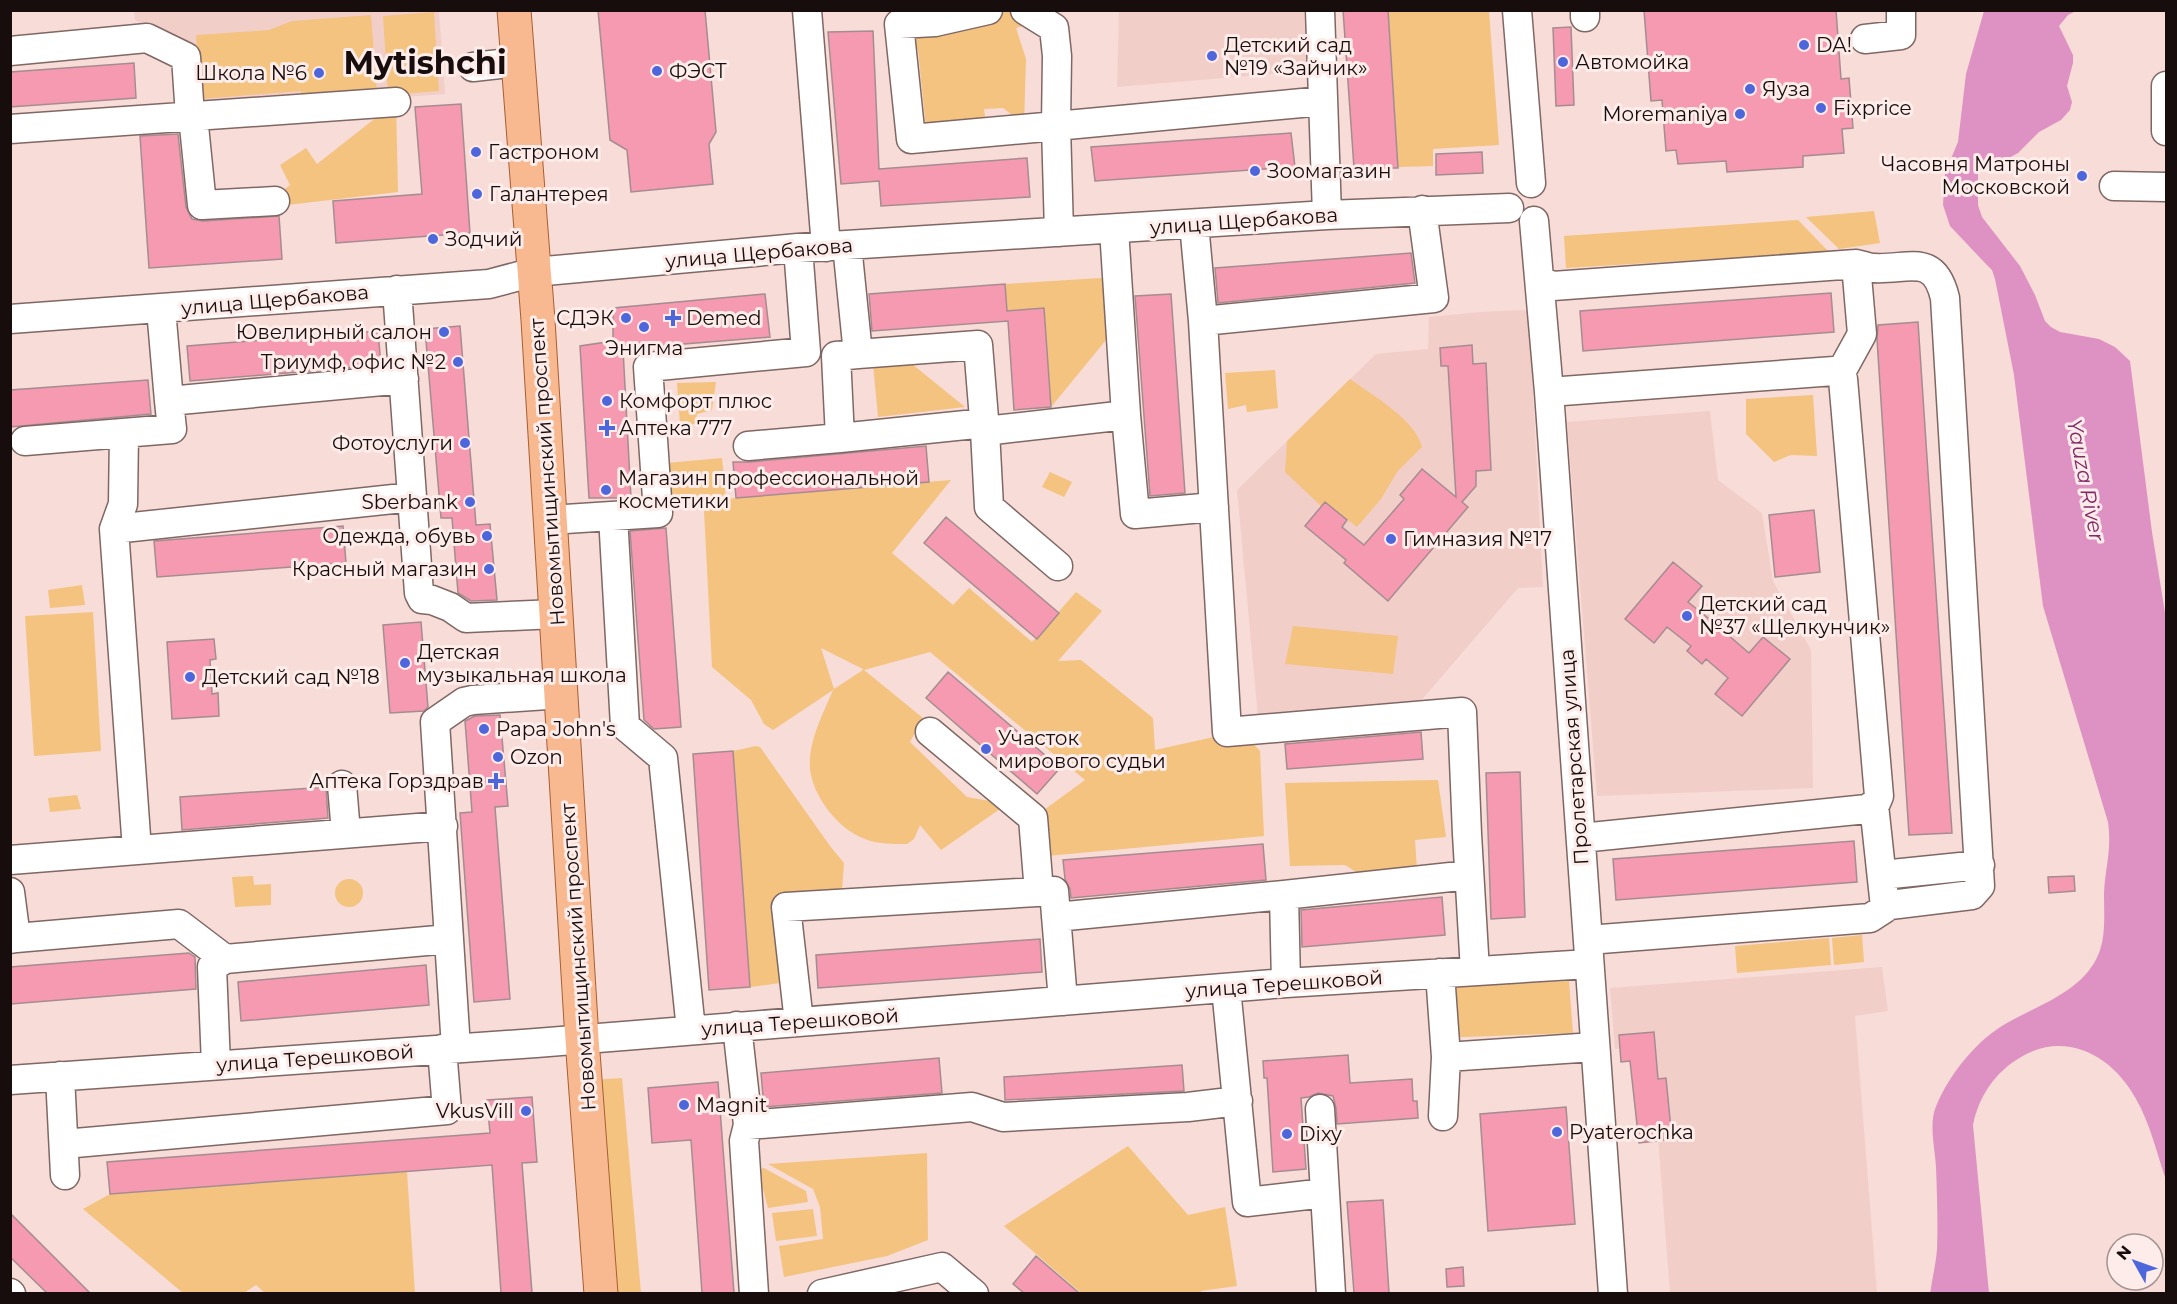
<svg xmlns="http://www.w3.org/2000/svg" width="2177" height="1304" font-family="Montserrat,sans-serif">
	<rect width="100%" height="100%" fill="#f8dcd7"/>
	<path fill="#f2cec9" d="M134,11H439L445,94L197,112L191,51L135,20Z
		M1119,11H1304L1307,71L1117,87Z
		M1524,310L1529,314L1543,587L1518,588L1419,703L1258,717L1237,490L1376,354L1428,349L1429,317L1480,312Z
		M1710,411L1718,480L1762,513L1773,581L1811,650L1813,788L1597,796L1567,422Z
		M1882,967L1888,1011L1855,1016L1877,1293H1670L1651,1046L1615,1049L1610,988Z"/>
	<path fill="#f3c37f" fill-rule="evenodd" d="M934,11H1019L1026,25L1016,28L1026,59L1024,124L1003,108L984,109L986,123L926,128L918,50H901L899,24Z
		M1388,11H1489L1499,145L1433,149V166L1398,167Z
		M434,12L439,91L388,95L383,16Z
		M371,15L377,94L302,99L301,91L200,99L196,35L269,30L292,21Z
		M396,102L398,192L279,206L277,195L290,185L280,165L306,148L317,164Z
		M1874,211L1880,243L1839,249L1806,217Z
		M1798,220L1829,252L1566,268L1564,236Z
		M1117,277L1120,323L1051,407L1044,308L1007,311L1005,284Z
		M907,360L965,407L878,417L873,364Z
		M1275,370L1278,408L1247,412L1246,405L1228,409L1225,373Z
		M1350,379C1373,396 1415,419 1422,447L1397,472L1381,499L1357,527L1325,502L1321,506L1285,472L1287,441Z
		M716,382L712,410L697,414L695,424L680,425L677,383Z
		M1813,395L1817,456L1791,455L1774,462L1746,434V399Z
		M722,458L726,499L951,480L892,553L953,605L969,588L1032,642L1076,592L1102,611L1058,661L1081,660L1153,718L1155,750L1241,731L1260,751L1264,836L1036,857L1033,818L1085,780L930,652L864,670L923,718L910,742L967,797L1007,804L941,850L920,825L914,839L907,844C893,844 878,844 865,839C839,830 813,797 810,769C808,742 823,714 833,690L773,730L764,724L751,700L712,667L704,511L688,503L658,502L655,464ZM821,648L863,669V670L834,689Z
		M1050,472L1072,482L1064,497L1042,487Z
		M82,585L85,605L50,608L48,590Z
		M93,612L101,751L34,756L25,616Z
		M1293,626L1398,636L1393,674L1285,664Z
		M756,746L760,747L830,846L844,863L841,904L786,907L795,981L750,987L733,751Z
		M1438,780L1446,837L1415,840L1417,869L1358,873L1345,865L1290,866L1285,783Z
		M77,795L81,809L50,812L48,798Z
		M253,876L254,885L271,884V905L235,907L232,877Z
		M335 893a14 14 0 1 1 28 0a14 14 0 1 1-28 0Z
		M1862,935L1864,962L1834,965L1832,938Z
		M1829,938L1831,965L1737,973L1735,946Z
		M1569,981L1573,1033L1437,1038L1434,987Z
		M622,1078L641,1293H607L592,1080Z
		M1128,1146L1188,1215L1225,1207L1237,1286L1201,1291L1202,1294L1081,1293L1004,1226Z
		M927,1153L928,1240L887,1256L784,1277L779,1246L823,1239L820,1207L813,1189L768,1164Z
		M764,1168L806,1191L808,1202L768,1208L758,1170Z
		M407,1172L415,1293L266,1294L256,1285L244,1293H183L83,1209L110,1194Z
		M813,1209L817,1236L776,1241L772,1213Z"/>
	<path fill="#de92c3" d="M1984,11H2076L2068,15L2059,26L2073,55V63L2067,86L2072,102L2070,110L2061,120L2039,132L2018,153L2009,158L1990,160L1982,164L1978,173V205L1982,217L2020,266L2035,295L2045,321L2051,327L2060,332L2099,339L2115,347L2130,361L2152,532L2166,619V1180C2157,1154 2150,1123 2136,1099C2113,1056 2066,1030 2021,1057C1995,1072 1979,1096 1973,1125L1989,1293L1930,1294C1932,1279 1936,1264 1937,1249C1938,1222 1937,1194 1936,1167C1935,1147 1928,1123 1937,1104C1951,1072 1977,1040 2007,1023C2040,1004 2084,991 2099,953C2106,935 2104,913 2104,894C2105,867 2112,851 2108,822L2043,606L2014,375L1995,279L1992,270L1985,263L1950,226L1943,205L1945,173L1958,142L1966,74Z"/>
	<path fill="#f59ab0" stroke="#a58c91" stroke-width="1.5" d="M598,10H705L716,132L709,144L713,184L631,192L627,150L610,140Z
		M1343,10H1388L1398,168H1354Z
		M1644,10H1836L1841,79L1849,78L1853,128L1842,129L1844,153L1803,156V167L1727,172L1726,161L1678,164L1676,150L1666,151L1662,100L1651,101Z
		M1571,27L1574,105L1556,106L1553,28Z
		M873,31L879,169L1027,158L1030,197L881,206L879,181L841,184L828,32Z
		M134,63L136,98L10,107V72Z
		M461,104L470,233L336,243L333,201L422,194L415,107Z
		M1291,133L1295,167L1095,181L1091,147Z
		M178,134L186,207L192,219L203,221L279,216L282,259L149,268L140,136Z
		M1482,152L1483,173L1436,175V154Z
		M1411,253L1415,283L1218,303L1215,268Z
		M1005,284L1007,311L1044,308L1051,407L1014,410L1008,321L872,331L869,294Z
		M1831,293L1834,332L1583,351L1580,311Z
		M765,294L770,337L623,349L631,498H589L580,346L613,341V308Z
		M1171,294L1185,493L1150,496L1135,296Z
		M1918,322L1952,833L1909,835L1877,339L1878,325Z
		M460,326L476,525L490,524L497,600L471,601L458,593L452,518H441L425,329Z
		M378,331L381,365L190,381L187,346Z
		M1472,345L1473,364L1486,363L1491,470L1476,471V486L1462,502L1468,507L1388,601L1344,563L1346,560L1305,526L1325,502L1347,520L1342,527L1364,545L1404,499L1400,495L1422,469L1456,497L1448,366H1441L1440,348Z
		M148,380L151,414L10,427V390Z
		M926,446L929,482L736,498L733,462H749Z
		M1814,510L1820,572L1775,577L1769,515Z
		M946,517L1059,613L1037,639L924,543Z
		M343,526L346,563L157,577L154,541Z
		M666,528L681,727L654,729L644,720L630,531Z
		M1673,562L1702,586L1688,602L1712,621L1716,616L1731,629L1727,634L1749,653L1763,637L1790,659L1742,716L1715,694L1728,678L1706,659L1702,664L1687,651L1691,646L1667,627L1654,643L1625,619Z
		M421,622L428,707L424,711L390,713L383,625Z
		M214,639L216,659L210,660L212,694L218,693L219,716L172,719L167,642Z
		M948,672L1060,768L1037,794L926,698Z
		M500,715L508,806L495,807L510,999L474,1002L460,813L472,812L465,721L475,716Z
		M1421,732L1423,759L1287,769L1285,744Z
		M733,751L750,987L709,990L693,754Z
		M1520,772L1525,917L1491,919L1486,773Z
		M326,787L328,818L182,830L180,797Z
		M1854,841L1857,882L1616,900L1613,859Z
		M1263,844L1266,880L1071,898L1070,889L1065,879L1063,860Z
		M2074,876L2075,891L2049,893L2048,877Z
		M1442,897L1445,935L1302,947L1301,910Z
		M1040,939L1042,972L818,988L816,955Z
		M189,953L195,957L196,989L11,1004L10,967Z
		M426,965L429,1005L241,1021L238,982Z
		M1654,1032L1658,1079L1666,1078L1672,1139L1639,1143L1630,1061L1621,1062L1619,1035Z
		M1348,1055L1350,1083L1412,1079L1413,1101H1417L1418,1118L1337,1124L1336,1108L1333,1096L1318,1093L1309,1097L1301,1098L1306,1169L1273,1172L1267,1078H1264L1263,1061Z
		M939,1058L942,1093L764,1107L761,1073Z
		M1182,1065L1184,1091L1005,1100L1004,1077Z
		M718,1082L721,1122L734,1293H702L691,1140L652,1143L648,1088Z
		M532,1097L537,1162L522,1163L532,1293H501L492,1165L110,1194L107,1162L490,1133L487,1100Z
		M1566,1107L1575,1224L1488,1231L1480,1114Z
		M1383,1200L1389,1293H1354L1347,1202Z
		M10,1213L90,1293H47L10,1257Z
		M1036,1256L1079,1293H1024L1013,1284Z
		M1463,1267L1464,1286L1447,1287L1446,1269Z"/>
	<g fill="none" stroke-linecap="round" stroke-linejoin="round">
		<g stroke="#7f6764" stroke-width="31">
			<path id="minor" d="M807,10L826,247
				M934,10L935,22L899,24L911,139L1056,126L1059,232
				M1025,10L1054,28L1057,56L1056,126L1323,101
				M1320,10L1327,215
				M1517,10L1531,183
				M1585,10V17
				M935,22L988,10
				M1865,39L1901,35V10
				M10,51L147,38L186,57L190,116
				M473,67L517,62
				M2166,86V131
				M193,116L202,205L275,201
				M10,129L396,102
				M2114,186L2166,187
				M1534,221L1549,392L1613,1294
				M1194,224L1203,321L1227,732L1462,712L1467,834L1475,971
				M847,245L858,354L978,345L985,431L1126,415L1114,229
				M1540,281L1553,286L1856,264C1863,265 1868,268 1874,268C1909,270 1934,252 1945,298L1980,886L1972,895L1890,905L1870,918L1588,940
				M397,290L419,593L422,599L432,600L450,607L466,618L556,614
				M161,309L169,401L404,379
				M10,319L489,284L534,272L798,248L1327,215L1509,208
				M1203,321L1434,298L1422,210
				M858,354L836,356L840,438L985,423
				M1840,374L1862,334L1856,264
				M1549,392L1834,371L1840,374L1843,379L1879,796L1876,803L1867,809L1581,838
				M1126,415L1135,514L1214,507
				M985,431L989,507L1058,566
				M124,433L123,504L114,529L137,850
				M25,441L172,429L169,401
				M748,446L840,438
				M613,516L625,726L663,758L691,1030
				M550,520L658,513L648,367L806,352L798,248
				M114,529L412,497
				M930,732L1033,818L1039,892
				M342,785L346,833
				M1874,805L1885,907
				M10,860L443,826
				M1882,875L1980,865
				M10,892L16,938L10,939
				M1284,895L1286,983
				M1056,917L1284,895L1469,875
				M16,938L179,924L225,959
				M1440,973L1446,1057L1443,1116
				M1226,988L1247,1202L1325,1193L1331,1294
				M799,1022L786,907L1054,891L1063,1001
				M737,1026L748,1125L972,1107L1003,1117L1188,1107L1238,1101
				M456,1048L435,722L464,702L473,700L562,694
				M1446,1057L1594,1047
				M216,1065L212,967L225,959L449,939
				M60,1076L65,1175
				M10,1080L536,1043L1286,983L1589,964
				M1320,1109L1325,1193
				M748,1125L744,1141L754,1294
				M64,1144L447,1110L442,1049
				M10,1293L11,1294
				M822,1294L942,1267L974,1294"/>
		</g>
		<g stroke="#a65f32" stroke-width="35">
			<path id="major" d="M514,10L538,320L582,1039L601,1294"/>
		</g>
		<use href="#minor" stroke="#fff" stroke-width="28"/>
		<use href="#major" stroke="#f8b990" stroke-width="33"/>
	</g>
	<g fill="#4d66db" stroke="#fdece9" stroke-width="2">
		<circle cx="1804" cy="45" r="6"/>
		<circle cx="1212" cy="56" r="6"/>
		<circle cx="1563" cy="62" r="6"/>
		<circle cx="657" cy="71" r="6"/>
		<circle cx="319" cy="73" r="6"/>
		<circle cx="1750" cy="89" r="6"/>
		<circle cx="1821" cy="108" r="6"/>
		<circle cx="1740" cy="114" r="6"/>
		<circle cx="476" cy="152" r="6"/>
		<circle cx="1255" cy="171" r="6"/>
		<circle cx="2082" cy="176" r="6"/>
		<circle cx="477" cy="194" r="6"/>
		<circle cx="433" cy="239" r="6"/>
		<circle cx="626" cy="318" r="6"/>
		<path d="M670 309h6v6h6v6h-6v6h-6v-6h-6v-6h6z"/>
		<circle cx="644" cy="327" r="6"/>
		<circle cx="444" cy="332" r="6"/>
		<circle cx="458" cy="362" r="6"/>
		<circle cx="607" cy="401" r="6"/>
		<path d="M604 419h6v6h6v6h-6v6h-6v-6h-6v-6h6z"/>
		<circle cx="465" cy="443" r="6"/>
		<circle cx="606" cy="490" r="6"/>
		<circle cx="470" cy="502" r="6"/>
		<circle cx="487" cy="536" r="6"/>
		<circle cx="1391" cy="539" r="6"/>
		<circle cx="489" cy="569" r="6"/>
		<circle cx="1687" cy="616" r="6"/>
		<circle cx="405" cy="663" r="6"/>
		<circle cx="190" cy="677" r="6"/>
		<circle cx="484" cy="729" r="6"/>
		<circle cx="986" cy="749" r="6"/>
		<circle cx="498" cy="757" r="6"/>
		<path d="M493 772h6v6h6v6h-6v6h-6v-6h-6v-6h6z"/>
		<circle cx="684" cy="1105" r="6"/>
		<circle cx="526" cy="1111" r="6"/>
		<circle cx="1557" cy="1132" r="6"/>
		<circle cx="1287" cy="1134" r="6"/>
	</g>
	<g text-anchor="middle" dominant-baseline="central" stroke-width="6" stroke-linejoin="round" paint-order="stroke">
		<g font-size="20" fill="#160d0c" stroke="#fdece9" text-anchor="start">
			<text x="1224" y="45">Детский сад<tspan x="1224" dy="23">№19 «Зайчик»</tspan></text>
			<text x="1816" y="45">DA!</text>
			<text x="1575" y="62">Автомойка</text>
			<text x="669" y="71">ФЭСТ</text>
			<text x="307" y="73" text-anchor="end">Школа №6</text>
			<text x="1762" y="89">Яуза</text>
			<text x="1833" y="108">Fixprice</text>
			<text x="1728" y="114" text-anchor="end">Moremaniya</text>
			<text x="488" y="152">Гастроном</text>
			<text x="2070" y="164" text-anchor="end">Часовня Матроны<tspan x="2070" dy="23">Московской</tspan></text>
			<text x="1267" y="171">Зоомагазин</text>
			<text x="489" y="194">Галантерея</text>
			<text x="445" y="239">Зодчий</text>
			<text x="614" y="318" text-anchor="end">СДЭК</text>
			<text x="686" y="318">Demed</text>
			<text x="432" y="332" text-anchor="end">Ювелирный салон</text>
			<text x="644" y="348" text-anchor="middle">Энигма</text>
			<text x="446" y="362" text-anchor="end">Триумф, офис №2</text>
			<text x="619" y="401">Комфорт плюс</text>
			<text x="619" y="428">Аптека 777</text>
			<text x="453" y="443" text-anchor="end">Фотоуслуги</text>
			<text x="618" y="478">Магазин профессиональной<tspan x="618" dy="23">косметики</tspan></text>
			<text x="458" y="502" text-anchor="end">Sberbank</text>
			<text x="475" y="536" text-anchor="end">Одежда, обувь</text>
			<text x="1403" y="539">Гимназия №17</text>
			<text x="477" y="569" text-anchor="end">Красный магазин</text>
			<text x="1699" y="604">Детский сад<tspan x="1699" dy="23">№37 «Щелкунчик»</tspan></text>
			<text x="417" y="652">Детская<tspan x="417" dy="23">музыкальная школа</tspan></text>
			<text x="202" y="677">Детский сад №18</text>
			<text x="496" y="729">Papa John's</text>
			<text x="998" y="738">Участок<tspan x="998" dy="23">мирового судьи</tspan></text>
			<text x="510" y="757">Ozon</text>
			<text x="484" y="781" text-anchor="end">Аптека Горздрав</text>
			<text x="696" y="1105">Magnit</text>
			<text x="514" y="1111" text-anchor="end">VkusVill</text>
			<text x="1569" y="1132">Pyaterochka</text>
			<text x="1299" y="1134">Dixy</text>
		</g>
		<g font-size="20" fill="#160d0c" stroke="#fdece9">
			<text transform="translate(1244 221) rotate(-4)">улица Щербакова</text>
			<text transform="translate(759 253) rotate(-5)">улица Щербакова</text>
			<text transform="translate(275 300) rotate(-5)">улица Щербакова</text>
			<text transform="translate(547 472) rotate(-94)">Новомытищинский проспект</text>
			<text transform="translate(1574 757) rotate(-94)">Пролетарская улица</text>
			<text transform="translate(578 957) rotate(-94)">Новомытищинский проспект</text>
			<text transform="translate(1284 984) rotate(-4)">улица Терешковой</text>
			<text transform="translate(800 1022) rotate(-4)">улица Терешковой</text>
			<text transform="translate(315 1058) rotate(-4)">улица Терешковой</text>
		</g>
		<g font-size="21" font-style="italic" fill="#822969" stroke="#fdece9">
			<text transform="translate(2086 480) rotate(79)">Yauza River</text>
		</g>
		<g font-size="32" font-weight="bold" fill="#160d0c" stroke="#fdece9">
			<text x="425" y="62">Mytishchi</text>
		</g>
	</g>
	<rect width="2177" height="1304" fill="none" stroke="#160d0c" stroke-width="24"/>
	<g transform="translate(2135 1262) rotate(310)"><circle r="28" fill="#fdece9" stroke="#a19391" stroke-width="1.5"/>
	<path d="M0-4.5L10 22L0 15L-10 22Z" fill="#4d66db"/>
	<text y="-9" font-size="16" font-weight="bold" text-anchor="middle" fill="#160d0c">N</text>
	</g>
</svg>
